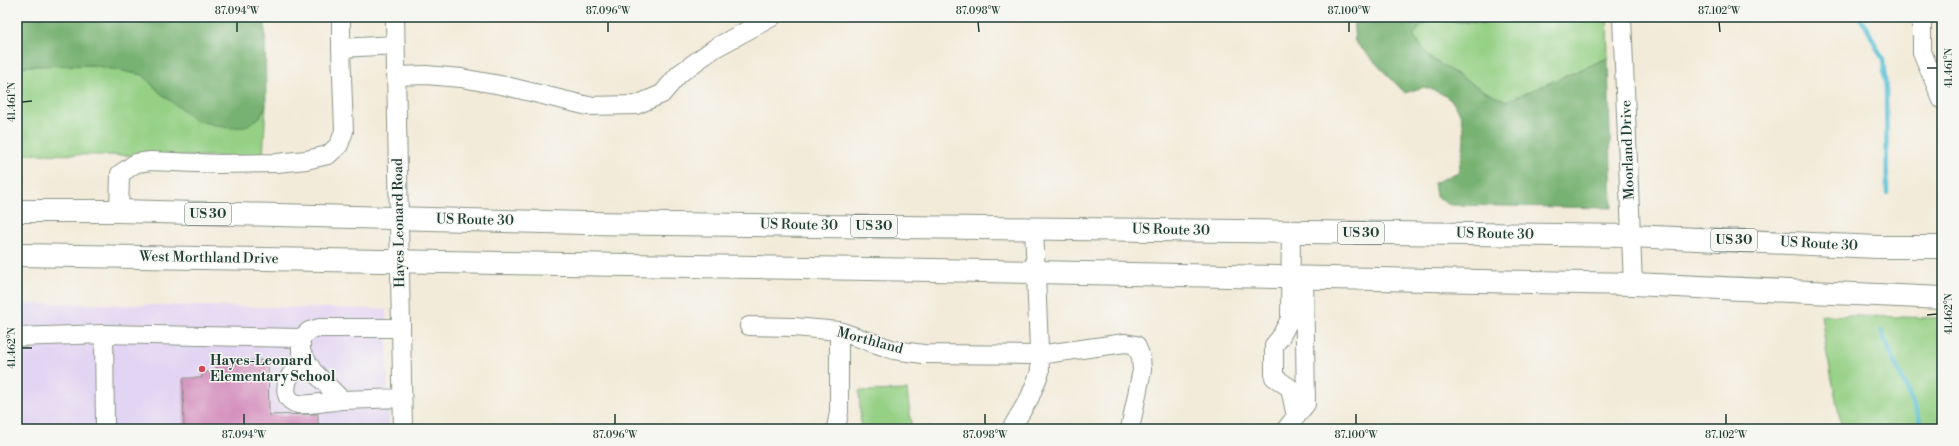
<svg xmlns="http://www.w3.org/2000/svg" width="1959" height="446" font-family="'Libre Bodoni',serif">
	<rect width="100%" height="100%" fill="#f6f6f2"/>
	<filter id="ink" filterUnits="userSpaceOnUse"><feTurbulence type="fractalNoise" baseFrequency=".025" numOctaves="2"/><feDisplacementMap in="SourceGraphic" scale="8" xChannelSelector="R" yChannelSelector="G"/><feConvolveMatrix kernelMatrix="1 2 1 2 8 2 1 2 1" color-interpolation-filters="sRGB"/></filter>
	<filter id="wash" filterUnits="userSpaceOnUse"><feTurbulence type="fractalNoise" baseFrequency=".012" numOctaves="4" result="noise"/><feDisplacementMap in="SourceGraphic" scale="16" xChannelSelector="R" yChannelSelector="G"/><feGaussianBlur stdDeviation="0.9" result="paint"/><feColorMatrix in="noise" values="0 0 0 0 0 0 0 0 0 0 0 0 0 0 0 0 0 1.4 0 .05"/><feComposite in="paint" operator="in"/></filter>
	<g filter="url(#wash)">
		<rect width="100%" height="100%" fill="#f3ebd9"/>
		<path fill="#e2d4f3" d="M17,303L386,309L389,429H17Z"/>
		<path fill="#95d085" stroke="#5a865c" d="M1500,17H1607L1608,58L1507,101L1486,92L1430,58L1413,35L1428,20L1485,23Z
			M92,65L143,75L159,92L195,120L260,117L266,105L263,157L17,154V69L27,66Z
			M1821,315L1941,318V429H1842L1826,350Z
			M907,390L912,429H861L859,391Z"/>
		<path fill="#78b272" stroke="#4c7853" d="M17,17H265L266,105L260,117L245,127L227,128L195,120L159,92L143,75L92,65L27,66L17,69Z
			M1353,17H1500L1485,23L1428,20L1413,35L1430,58L1486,92L1507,101L1608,58L1612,208L1450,205L1436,197L1434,183L1458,172C1464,149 1471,117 1449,99C1443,93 1432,90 1424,87L1405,93L1355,42Z"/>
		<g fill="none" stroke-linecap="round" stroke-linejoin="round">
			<path stroke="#59c0d6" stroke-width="4.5" d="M1859,17L1868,30L1883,60L1886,89L1887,193
				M1881,331L1918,415L1922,429
				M929,428V429"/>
		</g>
		<g id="blocks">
			<path fill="#d38cbc" d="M268,360L269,415L318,414V429H184L183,378H202V372H217L216,362Z"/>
		</g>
	</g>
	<g filter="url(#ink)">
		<use href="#blocks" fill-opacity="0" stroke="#899486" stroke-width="1"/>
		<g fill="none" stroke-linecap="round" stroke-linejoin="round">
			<g stroke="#899486" stroke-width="20">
				<path id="minor" d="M341,17V48
					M395,17L403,429
					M1622,17L1633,284
					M1925,17L1922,20V52L1942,100
					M396,76L426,75L461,78L506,86L588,106L636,105L662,94L679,74L715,48L772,17
					M119,211L120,174L136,163L151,161L219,164L277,163L306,160L328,155L339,145L344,131L341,48L396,45
					M1291,232L1290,319L1280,338L1274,345V377L1290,388L1296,417
					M749,326L794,327L839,331L894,350L923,354L1038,355L1125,343L1136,345L1141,357L1142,370L1130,429
					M401,328H319L309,331L301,338V352L313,371L342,400L402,398
					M104,334L105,429
					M17,337L104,334L301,338
					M307,361C303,364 298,367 294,371C285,380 281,400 298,404C311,406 329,401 342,400
					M836,429L839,412V331
					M1011,429L1030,397L1040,372L1034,228
					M1286,429L1306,404L1304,277"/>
			</g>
			<g stroke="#899486" stroke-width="24">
				<path id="highway" d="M17,211H119L585,223L1631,236L1877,247H1942
					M17,255L932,270L1633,284L1942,298"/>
			</g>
			<use href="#minor" stroke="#fff" stroke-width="18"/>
			<use href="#highway" stroke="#fff" stroke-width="22"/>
		</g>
	</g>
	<path fill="none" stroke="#1f3d34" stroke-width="1.5" d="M237,22V32M608,22V32M978,22L979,32M1349,22V32M1719,22L1720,32M1927,68H1937M22,102L32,101M1927,315L1937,314M22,348H32M244,414V424M615,414V424M985,414V424M1356,414V424M1726,414V424"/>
	<circle fill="#d1495b" stroke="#f6f6f2" stroke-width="1.5" cx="202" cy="369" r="4"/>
	<g text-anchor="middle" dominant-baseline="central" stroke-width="3" stroke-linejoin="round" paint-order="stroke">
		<g fill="#f6f6f2" stroke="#60746d" stroke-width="1">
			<rect x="185" y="203" width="46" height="22" rx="3"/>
			<rect x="851" y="215" width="46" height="22" rx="3"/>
			<rect x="1338" y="222" width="46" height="22" rx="3"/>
			<rect x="1711" y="229" width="46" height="22" rx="3"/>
		</g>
		<g font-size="13" font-weight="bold" fill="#1f3d34">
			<text x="208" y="214">US 30</text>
			<text x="874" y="226">US 30</text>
			<text x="1361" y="233">US 30</text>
			<text x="1734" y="240">US 30</text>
		</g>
		<g font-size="14" fill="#1f3d34" stroke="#f6f6f2">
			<text transform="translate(1628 150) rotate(-92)">Moorland Drive</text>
			<text transform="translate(475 220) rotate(1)">US Route 30</text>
			<text transform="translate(399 223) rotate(-91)">Hayes Leonard Road</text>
			<text transform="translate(799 225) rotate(1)">US Route 30</text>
			<text transform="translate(1171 230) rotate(1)">US Route 30</text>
			<text transform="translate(1495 234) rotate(1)">US Route 30</text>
			<text transform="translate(1819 244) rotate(3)">US Route 30</text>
			<text transform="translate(209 258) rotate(1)">West Morthland Drive</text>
			<text transform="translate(870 341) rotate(15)">Morthland</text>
		</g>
		<g font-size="14" font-weight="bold" fill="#1f3d34" stroke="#f6f6f2" text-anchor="start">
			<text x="210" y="361">Hayes-Leonard<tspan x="210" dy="16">Elementary School</tspan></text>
		</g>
	</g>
	<rect width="1959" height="446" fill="none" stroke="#f6f6f2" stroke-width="44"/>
	<rect x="22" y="22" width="1915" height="402" fill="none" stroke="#1f3d34" stroke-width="1.5"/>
	<g font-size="10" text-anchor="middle" fill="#1f3d34">
		<text x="237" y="14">87.094°W</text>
		<text x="608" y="14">87.096°W</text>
		<text x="978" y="14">87.098°W</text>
		<text x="1349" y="14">87.100°W</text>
		<text x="1719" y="14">87.102°W</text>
		<text transform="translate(1948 68) rotate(-90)" y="4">41.461°N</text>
		<text transform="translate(11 102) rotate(-90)" y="4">41.461°N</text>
		<text transform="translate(1948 314) rotate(-90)" y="4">41.462°N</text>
		<text transform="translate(11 348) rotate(-90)" y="4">41.462°N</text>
		<text x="244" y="438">87.094°W</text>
		<text x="615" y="438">87.096°W</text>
		<text x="985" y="438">87.098°W</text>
		<text x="1356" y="438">87.100°W</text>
		<text x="1726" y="438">87.102°W</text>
	</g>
</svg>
